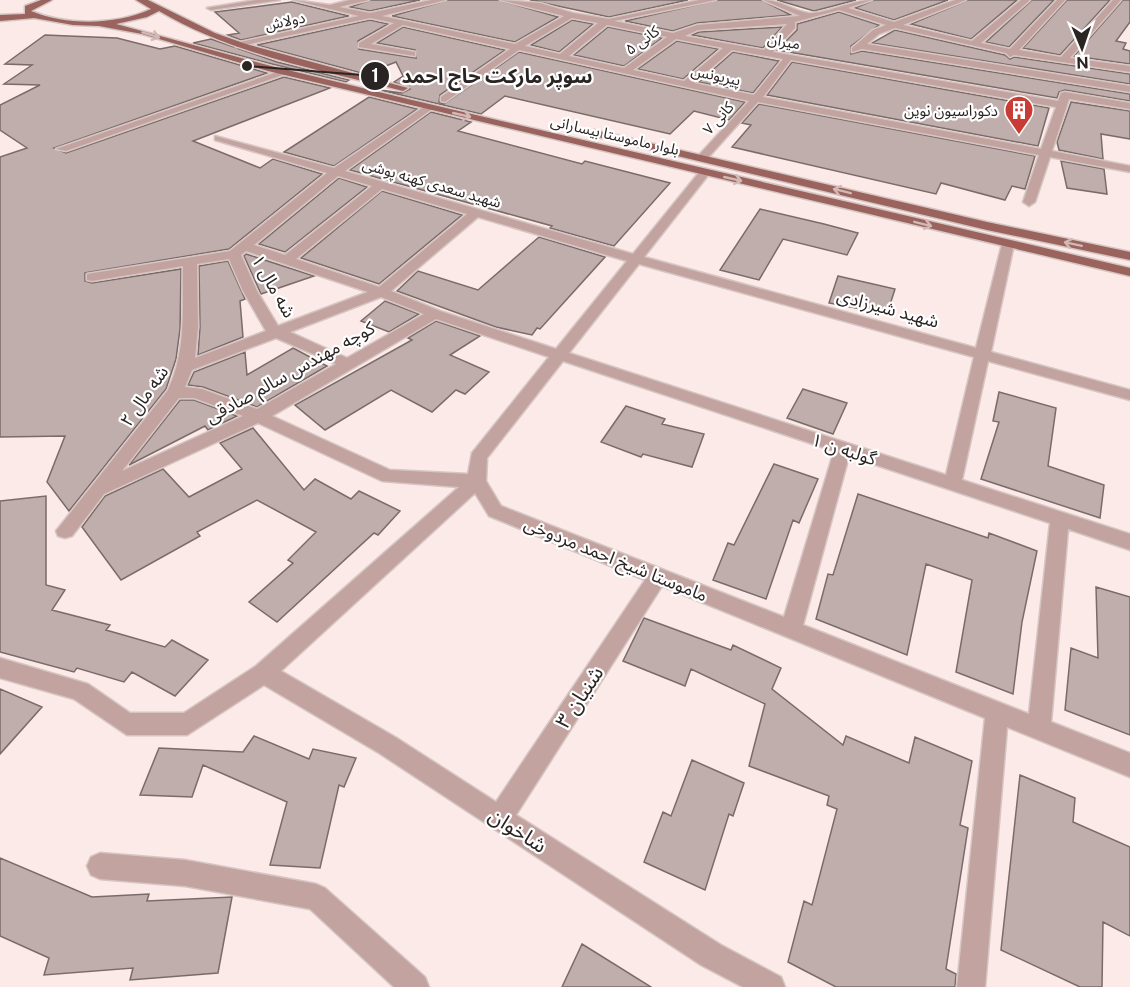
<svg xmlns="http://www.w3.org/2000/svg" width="1130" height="987" font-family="'Public Sans','Noto Sans Arabic',sans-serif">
	<rect width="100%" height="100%" fill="#fbeae7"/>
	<path fill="#bfaeac" stroke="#7a6b69" stroke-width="1.5" d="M371,0H420L370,11L350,7Z
		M448,0H498L558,17L515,42L392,16Z
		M530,0H688L609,17Z
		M718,0H761L791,15L697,23L673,31L625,21Z
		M777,0H856L814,11Z
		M874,0H948L894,20L855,8Z
		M968,0H1017L971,39L911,24Z
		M1032,0H1054L1009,47L986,42Z
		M1067,0H1110L1060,55L1023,48Z
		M1123,0H1130V22L1116,41L1126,43L1123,49L1130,51V64L1074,56Z
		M292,2L349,16L241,40L228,35L239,33L215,12Z
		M839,12L879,25L851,46V54L862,51L1130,94V101L1065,90L1059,92L1057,98L777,50L797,30V24Z
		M370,20L388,24L358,41L359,49L416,58L415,50L377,43L403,27L505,50L440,95L439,102L444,104L519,52L745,102L729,120L694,111L670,134L505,96L481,114L380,90L402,93L410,89L394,82L403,76L396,62L365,74L257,45Z
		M572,20L593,24L559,52L531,45Z
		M608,27L662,38L624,66L574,55Z
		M782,27L763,48L692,35L699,32Z
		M895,30L1005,55L1010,59L1014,57L1130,74V84L872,43Z
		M45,35L117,38L160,49L175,46L267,73L54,148L66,153L284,77L330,88L193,141L260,168L273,159L322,174L229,249L85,273V281L92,283L181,269L180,329L176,359L166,389L69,511L47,482L65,436L0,437V157L27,148L0,130V105L40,85L4,84L32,65L5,64Z
		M211,39L277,62L349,80L346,82L272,64L193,43Z
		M677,41L718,49L683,79L638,69Z
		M733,52L779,61L753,93L699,82Z
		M792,62L1049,108L1038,146L767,95Z
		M369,97L417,109L334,166L284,152Z
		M1071,102L1130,111V139L1101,134L1103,159L1059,150L1057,142Z
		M759,104L1035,156L1025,189L1012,186L1005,200L941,183L936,194L732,147L751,125L742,123Z
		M431,112L471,122L458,131L582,164L585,161L670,183L614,246L550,228L552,226L350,170Z
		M1061,161L1104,169L1107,194L1067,188Z
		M339,178L367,187L285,252L259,244Z
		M382,191L462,215L379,284L301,258Z
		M760,209L824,224L858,233L847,255L783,239L759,280L720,270Z
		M539,237L605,257L540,329L537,328L532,335L496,327L397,291L418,271L478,290Z
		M246,254L314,276L261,294L244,256Z
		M228,261L245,299L240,301L243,337L198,355L200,327L199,266Z
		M838,276L895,289L887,314L829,303Z
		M385,301L419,314L389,332L361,321Z
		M436,321L480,336L450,355L489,372L465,394L456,390L432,412L391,390L325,430L295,405L412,340L408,338Z
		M293,348L327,366L257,407L203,387L188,385L194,372L245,352L247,375Z
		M803,389L847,403L833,434L787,418Z
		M999,392L1056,408L1048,466L1104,485L1100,518L981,479L999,422L993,421Z
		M180,400H194L237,416L208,430L205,426L129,465Z
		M626,406L665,419L662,424L704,434L692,467L643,454L641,457L601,442Z
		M253,428L304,490L315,479L351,499L359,491L400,511L378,535L374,533L277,622L249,602L293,563L288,560L316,532L257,500L197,532L200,536L121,580L82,527L105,496L163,469L189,497L242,469L220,443Z
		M774,464L818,479L799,523L793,520L766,599L713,580L728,543L734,545Z
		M858,494L988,538L989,533L1037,551L1022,622L1013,694L956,672L972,580L926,564L907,655L816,619L828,574L833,575Z
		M46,496V585L65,590L52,610L110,625L106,630L165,647L172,640L208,660L175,696L132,672L124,682L77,668L74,672L0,652V501Z
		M1096,587L1130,597V735L1065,710L1071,648L1098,658Z
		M644,618L731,650L733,645L781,668L772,689L843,745L846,736L909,763L915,737L972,761L960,825L968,828L946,969L956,974L955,987H836L788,962L804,901L812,905L837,809L827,805L829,796L749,766L765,704L691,669L685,686L623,661Z
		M0,689L42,707L0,754Z
		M254,736L309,759L313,749L356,758L344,787L339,785L320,868L270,865L287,802L203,765L192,797L140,795L159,748L243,752Z
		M692,760L744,783L733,816L729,814L705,890L644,862L663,812L671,816Z
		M1020,775L1075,798L1073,822L1130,847V936L1103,922L1102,987H1080L1001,950Z
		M0,858L92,897L149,894L147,901L232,897L218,973L130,980L133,968L44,975L49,958L0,936Z
		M582,944L651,987H562Z"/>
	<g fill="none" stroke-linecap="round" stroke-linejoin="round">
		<g stroke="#d5c6c4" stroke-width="3">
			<path id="minor" d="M256,0H280L211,10L207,8Z
				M293,0L330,5L350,0H369L339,7L370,13L431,0H446L382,16L515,44L564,16L500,0L540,3L573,13L609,19L699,0H716L614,21L673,33L697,25L800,16L763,0C780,0 792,10 808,13C822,15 853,0 872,0L848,8L894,22L955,0H966L903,25L972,41L1021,0H1030L981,43L1010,49L1057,0H1065L1019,50L1061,57L1113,0H1121L1070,58L1130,66V72L1014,55L1010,57L1006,53L895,28L879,34L867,44L1130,86V92L862,49L852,52V48L873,30L886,25L839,10L795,22V28L773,52L1058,101L1061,93L1065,92L1130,103V109L1069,99L1052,151L1130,166V172L1050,157L1035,202L1029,206L1023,202L1039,155L758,102L706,160L702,161L696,158L698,156L749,101L519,50L445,102L441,101V97L510,49L403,25L371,44L415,52V56L359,47V43L394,23L370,18L236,47V43L359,16ZM572,18L598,23L560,54L525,46ZM787,24L764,50L685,36L698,30ZM607,25L667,37L624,68L569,56ZM676,39L723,48L684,81L633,70ZM732,50L783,59L754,95L694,83ZM791,60L1056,107L1041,149L763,97Z
				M283,70L291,72L66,151L56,149Z
				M428,104L433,107L432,109L345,171L633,254L701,170H709V174L644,257L976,348L1002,244L1003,241H1013L1014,244L991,352L1130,390V400L988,361L962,480L1130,534V550L1068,529L1051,722L1130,753V777L1007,727L985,987H957L985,718L662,586L516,815L721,945L781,977L785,987H743L701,965L379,753L264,685L187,735H127L74,699L0,678V658L88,684L130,713H184L256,666L459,487L382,481L258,423L104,494L72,536L65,538L58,536L56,531L168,390C187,349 182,310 183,266L92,281L87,280V274L230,251L327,173L215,140V136L334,168ZM338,176L372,186L285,255L254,245ZM382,189L467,214L379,287L296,259ZM478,217L627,261L556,349L440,311L391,291ZM246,251L368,292L278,326L257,291L241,255ZM229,259L243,291L266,331L195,358L198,327L197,264ZM639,264L974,357L946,475L569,353ZM381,297L424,314L347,358L290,332ZM436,319L549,357L472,453L468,474L390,470L272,416ZM276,338L336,364L257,409L202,389L185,387L192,370ZM563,361L834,451L784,617L501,506L486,481L487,458ZM179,398H194L243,416L122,471ZM849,456L1050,523L1029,714L803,625ZM475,493L489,516L645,580L496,802L395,737L281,671Z
				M100,853L185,860L316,884L325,888L425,977L429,987H394L310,909L185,886L100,879L91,875L87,866L91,857Z"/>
		</g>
		<g stroke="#d5c6c4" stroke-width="3">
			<path id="major" d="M41,0H52L31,11C67,26 116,25 151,9L136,0H148L215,33L246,44L408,88L403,91C320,70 234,55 159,11L147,17L116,24L271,66L412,100L1130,268V276L268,71L142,34L99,26L73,25L34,18L0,21V15L25,14V6Z
				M594,130L987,222L1130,252V260L987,230L590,135V131Z"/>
		</g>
		<use href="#minor" fill="#c3a39f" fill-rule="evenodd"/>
		<use href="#major" fill="#9a635d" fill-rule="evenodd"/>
	</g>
	<defs><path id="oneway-shaft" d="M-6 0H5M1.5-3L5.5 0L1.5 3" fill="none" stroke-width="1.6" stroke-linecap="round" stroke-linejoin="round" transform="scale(1.5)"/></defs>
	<g stroke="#d2b9b6">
		<use href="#oneway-shaft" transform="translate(151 35) rotate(17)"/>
		<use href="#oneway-shaft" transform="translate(462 115) rotate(13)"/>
		<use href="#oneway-shaft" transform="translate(733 179) rotate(13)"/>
		<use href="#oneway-shaft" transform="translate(842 191) rotate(-166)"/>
		<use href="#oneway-shaft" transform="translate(923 224) rotate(14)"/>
		<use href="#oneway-shaft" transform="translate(1073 244) rotate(-168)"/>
	</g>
	<defs>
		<g id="building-pin" transform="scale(1.5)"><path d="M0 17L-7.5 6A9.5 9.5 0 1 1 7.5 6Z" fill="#c93b35" stroke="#fff"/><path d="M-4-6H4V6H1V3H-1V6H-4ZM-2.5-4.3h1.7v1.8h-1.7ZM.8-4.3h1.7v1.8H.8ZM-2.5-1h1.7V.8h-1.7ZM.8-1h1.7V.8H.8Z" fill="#fff"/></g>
	</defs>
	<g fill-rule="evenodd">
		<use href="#building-pin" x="1019" y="110"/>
	</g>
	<g text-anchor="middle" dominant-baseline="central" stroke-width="4.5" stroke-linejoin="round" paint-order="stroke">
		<g font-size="15" fill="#2a2423" stroke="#fff">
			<text transform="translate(285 21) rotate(-12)">دولاش</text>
			<text transform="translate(642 40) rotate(-36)">کانی ۵</text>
			<text transform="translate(784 41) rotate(10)">میران</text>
			<text transform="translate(716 75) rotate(12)">پیریونس</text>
			<text transform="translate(718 118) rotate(-48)">کانی ۷</text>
			<text transform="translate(615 135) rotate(13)">بلوار ماموستا بیسارانی</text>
			<text transform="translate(432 183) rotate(16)">شهید سعدی کهنه پوشی</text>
		</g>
		<g font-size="15" fill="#2a2423" stroke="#fff" text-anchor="end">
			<text x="998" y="110">دکوراسیون نوین</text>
		</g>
		<g font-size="18" fill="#2a2423" stroke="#fff">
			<text transform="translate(274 286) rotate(60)">شه مال ۱</text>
			<text transform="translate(888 308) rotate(15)">شهید شیرزادی</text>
			<text transform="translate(290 372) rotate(-29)">کوچه مهندس سالم صادقی</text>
			<text transform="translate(144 396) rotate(-55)">شه مال ۲</text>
			<text transform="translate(844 449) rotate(18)">گولبه ن ۱</text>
			<text transform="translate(616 559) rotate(22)">ماموستا شیخ احمد مردوخی</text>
		</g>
		<g font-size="21" fill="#2a2423" stroke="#fff">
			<text transform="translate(579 697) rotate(-57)">شنیان ۳</text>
			<text transform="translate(518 830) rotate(33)">شاخوان</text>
		</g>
	</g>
	<path fill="none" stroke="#2a2423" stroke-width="2" d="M247 66L375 76"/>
	<g fill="#2a2423" stroke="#fff" stroke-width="2">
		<circle cx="247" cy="66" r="6"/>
		<circle cx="375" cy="76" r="15"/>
	</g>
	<g font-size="18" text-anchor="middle" font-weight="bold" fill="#fff">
		<text x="375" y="82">1</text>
	</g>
	<g font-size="20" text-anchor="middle" font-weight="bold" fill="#2a2423" stroke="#fff" stroke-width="4.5" stroke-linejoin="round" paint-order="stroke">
		<text x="497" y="83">سوپر مارکت حاج احمد</text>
	</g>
	<g transform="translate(1082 48) rotate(178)" stroke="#ffffff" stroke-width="4.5" paint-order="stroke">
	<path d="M0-4.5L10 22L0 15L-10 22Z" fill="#2a2423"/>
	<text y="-9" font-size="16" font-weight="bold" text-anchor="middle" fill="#2a2423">N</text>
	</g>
</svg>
